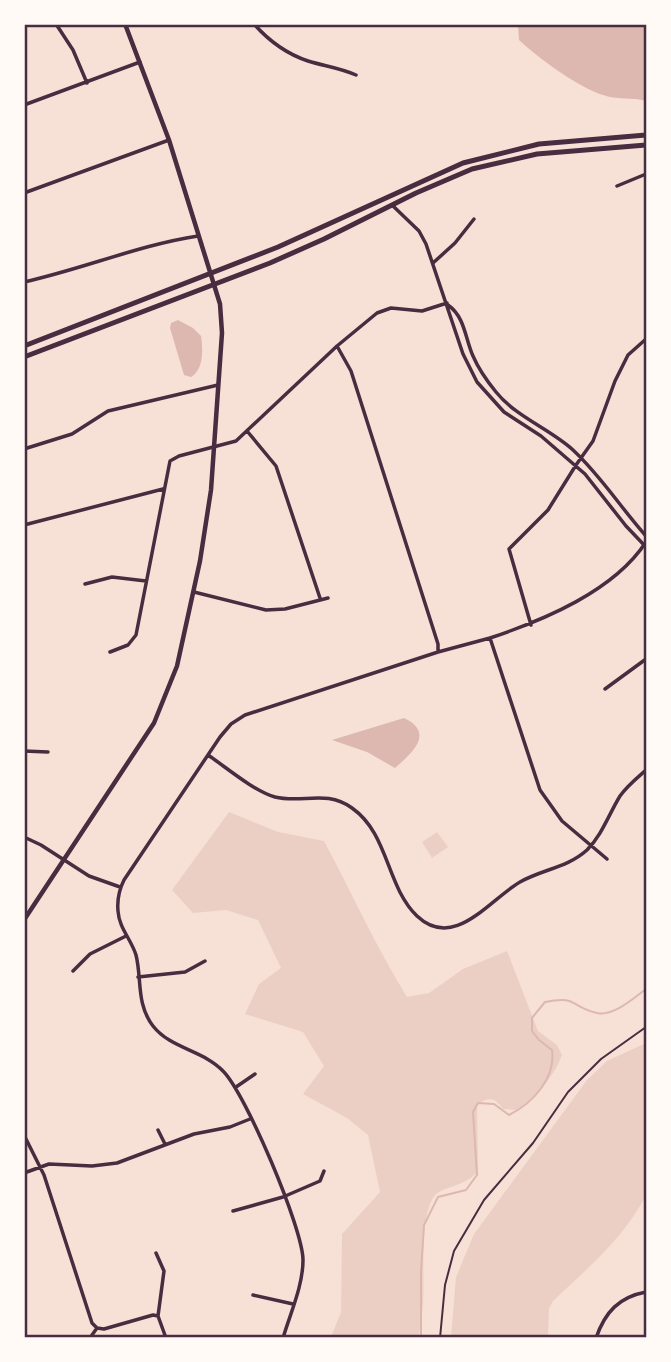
<svg xmlns="http://www.w3.org/2000/svg" width="671" height="1362" font-family="Barlow,sans-serif">
	<rect width="100%" height="100%" fill="#f7e1d7"/>
	<path fill="#ebcfc5" d="M229,812L278,832L324,841C352,893 376,947 407,997L429,993L463,969L507,951L538,1031L557,1045L562,1055C554,1077 535,1098 516,1110L503,1109C494,1097 490,1097 477,1104L478,1171C463,1189 441,1185 433,1198C419,1222 425,1278 423,1305C422,1316 420,1327 419,1337H331L341,1312L342,1234L380,1192L368,1135L347,1118L303,1094L324,1066L303,1032L245,1014L259,984L281,968L258,920L226,910L193,913L172,890Z
		M437,832L448,847L432,858L422,842Z
		M646,1043V1195C625,1237 587,1269 553,1301L549,1308L548,1337H451L456,1277L474,1234L587,1080L607,1061Z"/>
	<path fill="#dcb8b0" d="M518,25H646V101C632,97 616,100 603,95C579,88 537,57 519,40Z
		M178,320L193,328L201,336C203,350 204,369 191,377L184,375L170,328L171,323Z
		M404,718C436,733 411,754 395,768L367,752L332,740Z"/>
	<g fill="none" stroke-linecap="round" stroke-linejoin="round">
		<path stroke="#dcb8b0" stroke-width="2" d="M421,1338V1272L424,1225L438,1197L466,1190L477,1175L473,1112L478,1103L494,1104L509,1115C533,1103 556,1078 552,1050L539,1040L532,1031V1018L545,1002C578,995 570,1007 597,1013C613,1017 634,998 646,989"/>
		<path stroke="#4a2c40" stroke-width="2" d="M440,1338L445,1285L454,1251L484,1200L533,1143L568,1092L601,1059L646,1027"/>
		<path stroke="#4a2c40" stroke-width="3.5" d="M56,24L73,50L87,83
			M254,24C269,41 287,54 308,61C324,66 340,68 356,75
			M24,105L140,62
			M617,186L646,174
			M24,193L169,140
			M392,205L419,231L426,244L463,354L477,382L504,412L541,436L585,474L626,526L646,547
			M433,263L455,243L474,219
			M24,282C83,269 139,245 198,236
			M448,305C465,317 465,338 473,356C479,370 487,381 496,392C516,417 550,429 573,450C601,476 621,508 646,536
			M337,346L351,371L438,644V652
			M247,431L276,466L320,598
			M24,449L72,434L108,411L218,385
			M24,525L163,489
			M85,584L112,577L146,581
			M194,592L266,610L285,609L328,598
			M531,625L509,549L548,510L576,465L593,441L615,381L628,355L646,339
			M490,638C544,620 614,591 646,542
			M24,649L25,665
			M110,652L128,645L136,635L170,461L179,456L236,441L337,346L377,313L391,308L422,311L447,303
			M605,689L646,659
			M24,751L48,752
			M208,755C227,768 254,791 275,797C302,804 326,789 352,808C389,834 386,886 417,916C454,951 489,900 520,882C543,869 567,868 587,850C602,835 609,814 620,796C627,786 637,778 646,770
			M24,837L41,845L89,876L120,887
			M73,971L90,954L126,936
			M138,977L185,972L205,961
			M236,1087L255,1074
			M158,1130L165,1144
			M24,1135L44,1175L92,1323L97,1328L104,1329L153,1315L158,1316
			M24,1173L49,1164L92,1166L117,1163L194,1134L230,1127L250,1119
			M233,1211L283,1197L320,1181L324,1171
			M156,1253L164,1271L158,1316
			M253,1295L293,1304
			M158,1316L166,1338
			M92,1335L97,1328
			M283,1338C290,1314 303,1286 303,1260C303,1229 246,1094 223,1071C203,1050 171,1049 153,1026C136,1004 142,979 136,955C131,939 119,928 118,911C117,900 119,890 124,880L220,737L231,724L245,715L438,652L490,638L540,790L562,821L607,859
			M596,1338C605,1312 619,1297 646,1292"/>
		<path stroke="#4a2c40" stroke-width="4.5" d="M24,920L154,723L177,666L200,561L211,490L222,333L220,304L169,140L125,24"/>
		<path stroke="#4a2c40" stroke-width="5" d="M24,346L278,247L463,163L539,144L646,135
			M24,357L270,263L324,239L416,193L472,169L537,154L646,145"/>
	</g>
	<rect width="671" height="1362" fill="none" stroke="#fffaf5" stroke-width="52"/>
	<rect x="26" y="26" width="619" height="1310" fill="none" stroke="#4a2c40" stroke-width="2.5"/>
</svg>
